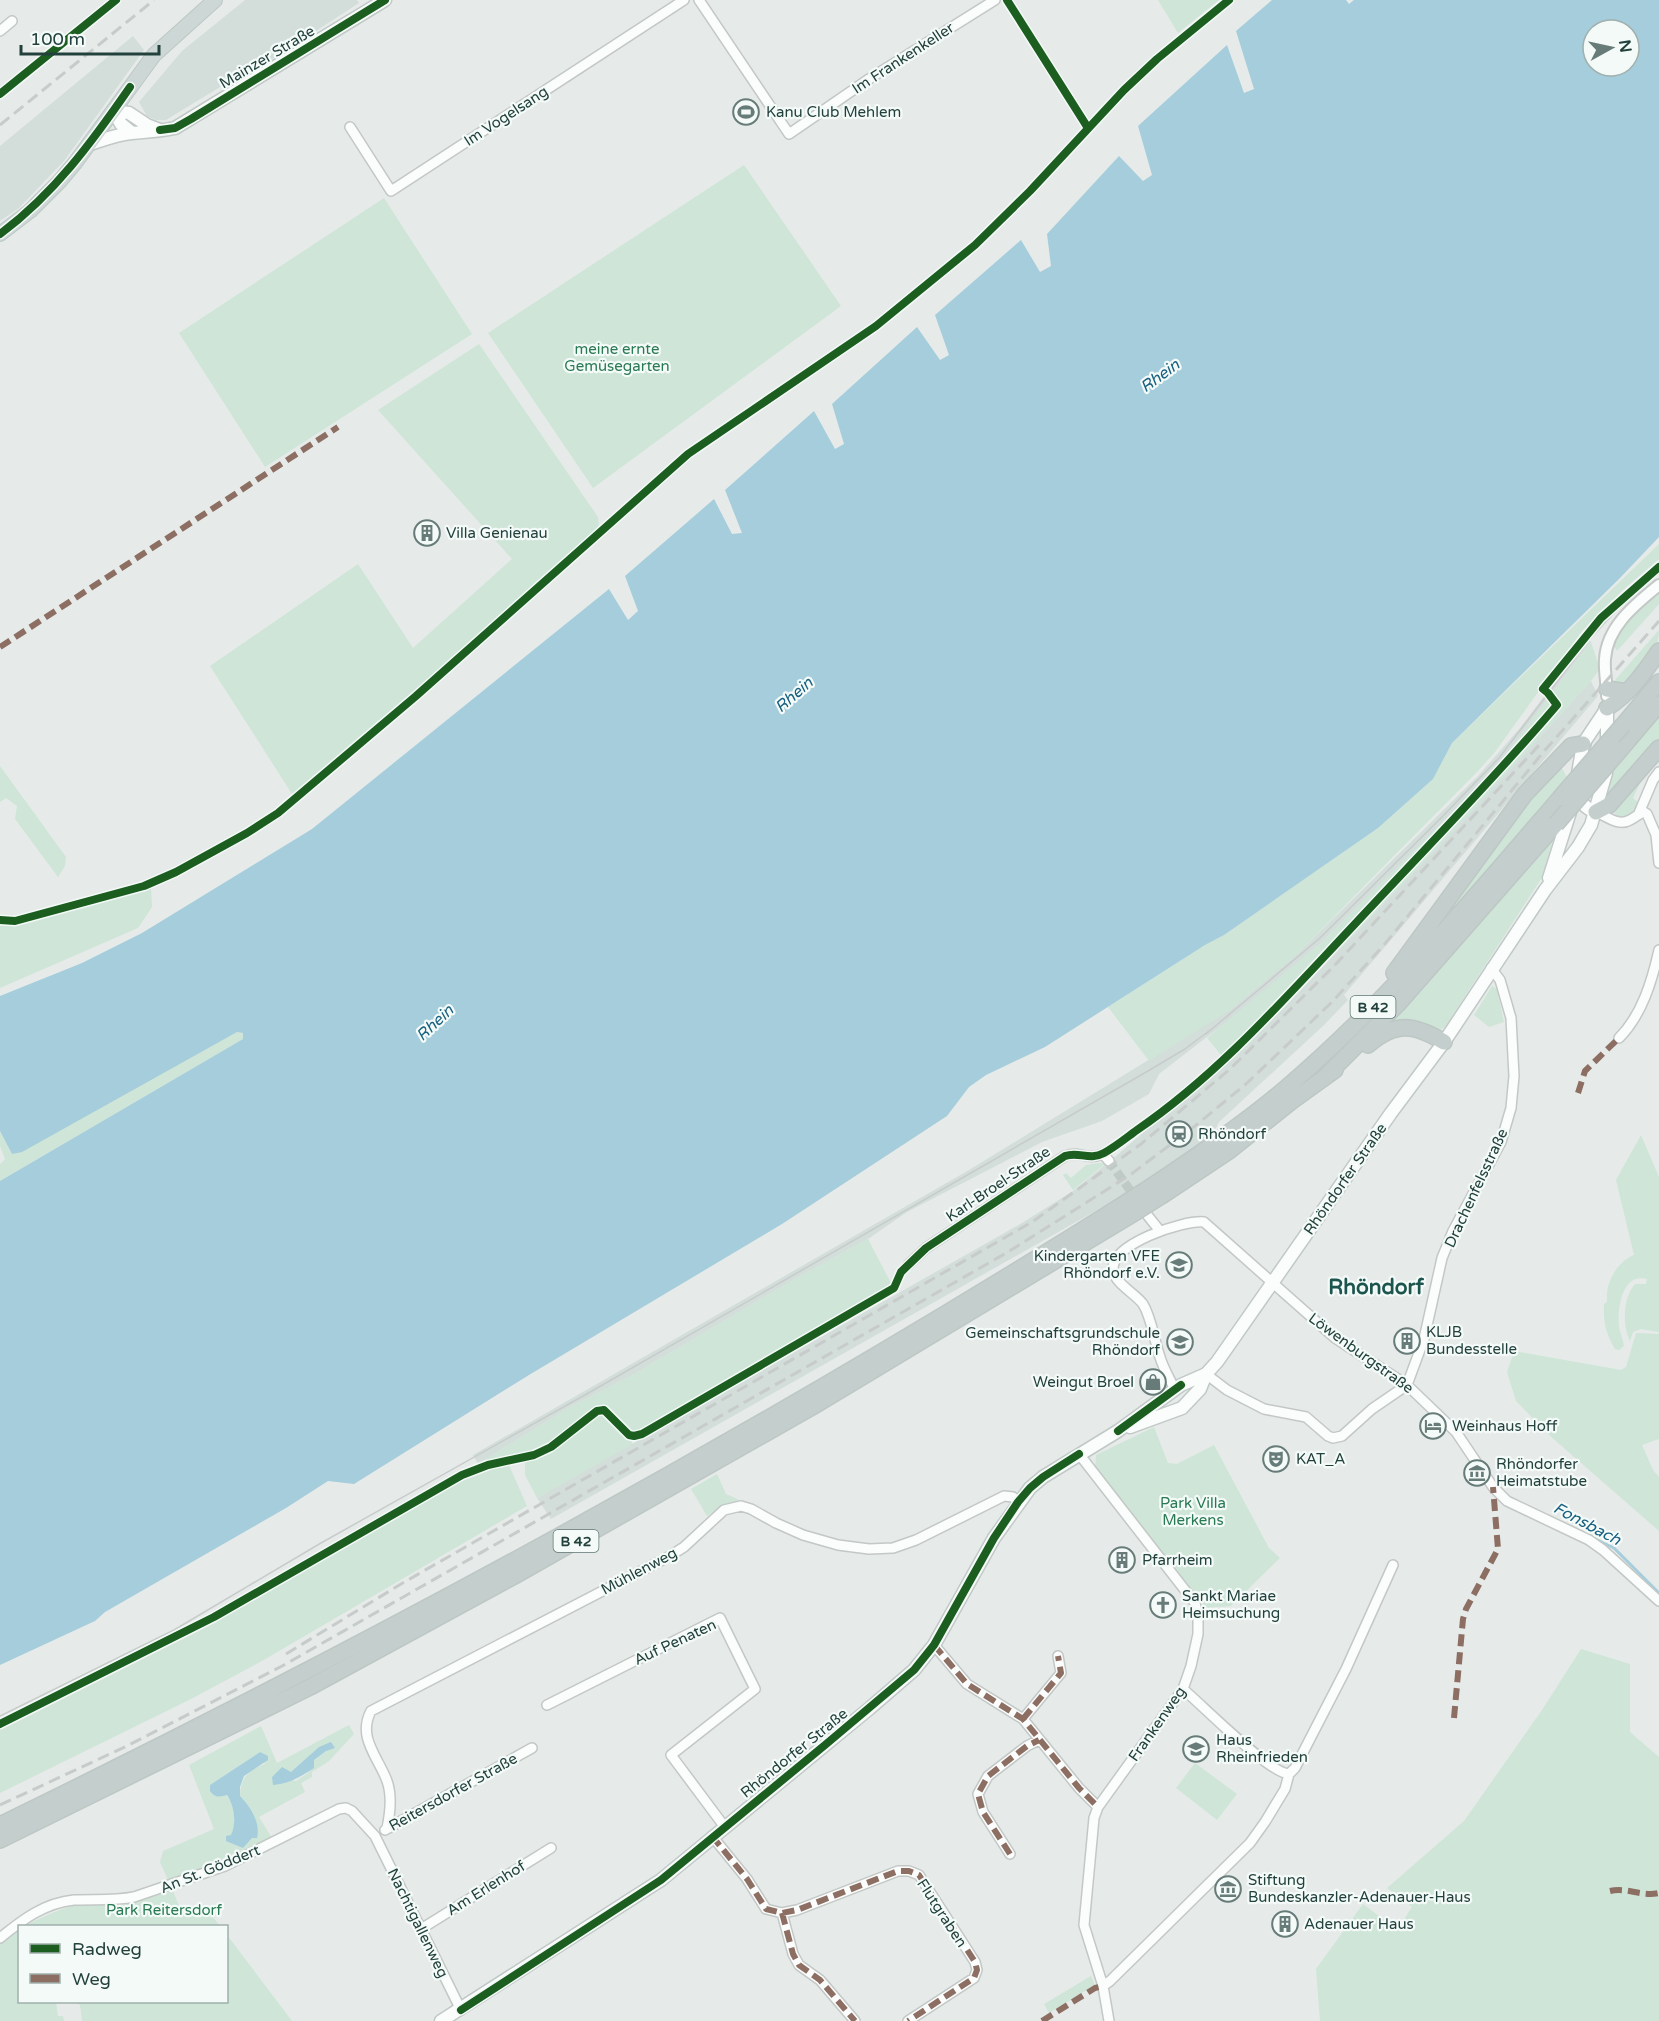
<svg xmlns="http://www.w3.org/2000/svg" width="1659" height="2021" font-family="'Varela Round',sans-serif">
	<rect width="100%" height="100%" fill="#e6ebe9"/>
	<path fill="#d3ddda" d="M245,0H357L359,3L271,60L269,57L166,120H156L147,116L139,102L182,51Z
		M133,36L144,50L64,161L19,208L0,221V146Z
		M1588,638L1591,642L1501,761L1445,820L1323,941L1233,1017L1159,1074L1149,1094L1102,1121L1042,1142L907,1212L868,1239L800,1276L633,1375L572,1406L478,1464L473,1455L969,1170L1230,1010L1296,955L1479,775L1520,728Z
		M1591,681L1598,696L1344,995L1348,1000L1324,1025L1219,1122L1212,1136L1136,1188L551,1519L537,1498L1022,1223L1073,1191L1116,1156L1226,1061L1357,932L1476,807Z"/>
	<path fill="#cee5d8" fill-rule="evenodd" d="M1158,0H1219L1178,33Z
		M744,165L841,306L593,488L488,333Z
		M384,198L472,334L265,467L179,333Z
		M479,344L598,517L599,529L432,678L294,797L210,666L358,564L413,648L512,559L378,410Z
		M1659,544V559L1624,589L1582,631L1495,752L1478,771L1296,955L1230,1010L1149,1061L1108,1007L1205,945L1224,935L1378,828L1433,779L1452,743Z
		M1659,592V604L1617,651L1614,646L1621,627Z
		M1659,630C1659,655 1639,673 1620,688L1614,683L1615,680Z
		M1591,642L1600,669L1591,681L1476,807L1357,932L1226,1061L1207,1038L1323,941L1445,820L1501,761Z
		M1659,716V740L1638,767L1604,800L1610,774Z
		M1559,763L1567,777L1415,956L1512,821Z
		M0,766L66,857L65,866L58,877L15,819L17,806L6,798L0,802Z
		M1644,775L1633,798L1639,803C1634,813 1628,819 1617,817L1613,810Z
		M1553,840L1541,879L1445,1027L1438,1031L1388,1024Z
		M151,886L152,907L138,928L0,988V925L16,924Z
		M1492,986L1497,989L1504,1022L1489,1027L1474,1015Z
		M237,1032L243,1033V1039L0,1181V1164L5,1159L0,1146V1131L12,1154Z
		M1641,1135L1659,1177V1332L1641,1329L1633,1332L1630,1341C1622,1325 1623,1297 1635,1284H1646L1647,1279C1622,1272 1617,1309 1619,1327C1620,1333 1623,1339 1624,1346L1619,1350L1615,1349C1606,1335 1603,1321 1604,1304L1607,1302C1605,1284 1616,1262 1634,1255L1616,1180Z
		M1099,1163L1105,1164L1073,1190L1063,1175L1066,1173L1071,1178L1086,1165Z
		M868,1239L892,1285L659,1418L628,1437L633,1444L537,1498L525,1475V1455L478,1464L572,1406L633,1375L800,1276Z
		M1636,1333L1659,1334V1439L1642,1445L1653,1470L1659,1477V1531L1549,1435L1516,1401L1507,1372L1514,1351L1621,1370L1626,1367Z
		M1154,1427L1168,1463L1177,1464L1214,1445L1269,1548L1280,1558L1231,1606L1204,1608L1202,1602L1095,1470L1096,1455Z
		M509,1465L527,1506L262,1661L191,1699L0,1793V1728L162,1648L232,1611L461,1479L492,1468Z
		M717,1474L726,1494L746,1503C729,1502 721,1506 707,1516L691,1489Z
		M1581,1649L1630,1664V1732L1659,1757V2021H1320L1316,1969L1363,1904L1397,1930L1412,1907L1387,1888L1464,1821L1542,1710Z
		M349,1725L354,1734L329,1761L312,1772V1777L301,1783L305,1792L259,1817L272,1838L232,1858L169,1882L160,1862L163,1851L214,1829L189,1765L261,1726L277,1763ZM326,1751L314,1760L308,1773L296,1781L272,1777L282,1768L291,1772L308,1759L313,1752ZM260,1752L265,1764C249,1770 240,1778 240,1796C251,1807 255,1818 258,1833L247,1843L232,1835C236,1825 235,1804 227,1796C223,1791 216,1788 210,1785Z
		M1195,1763L1237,1794L1217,1820L1176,1788Z
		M173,1891L179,1906L213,1917L220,1926H23L52,1913L79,1903L123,1905Z
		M19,1929L20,2002H56L58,2016H63L64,2021H0V1944Z
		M227,1935L292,2021H82L80,2005L74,2002H226Z
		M1091,1976L1095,1985L1049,2013L1044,2004Z"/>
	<path fill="#a5cddc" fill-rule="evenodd" d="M1272,0H1346L1349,4L1354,0H1659V537L1619,579L1452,743L1433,779L1378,828L1224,935L1205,945L1045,1047L986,1075L969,1087L947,1116L782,1224L529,1375L354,1484L328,1481L286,1508L105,1612L95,1621L0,1665V1181L243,1039V1033L237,1032L22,1152L12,1154L0,1131V996L82,963L142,933L312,829L609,589L628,620L638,611L625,576L714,499L732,534L742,533L725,490L814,411L835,449L844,444L832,404L917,327L940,360L949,355L935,315L1021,240L1040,272L1051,266L1047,234L1119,156L1143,181L1152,175L1138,126L1227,45L1244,93L1254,89L1236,31ZM1593,30H1629V66H1593Z
		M331,1742L335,1748L326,1751L314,1760V1768C300,1777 291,1783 273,1785L272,1777L282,1767L291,1772L319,1747Z
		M260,1752L268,1756V1760L244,1776L240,1787V1796C250,1806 261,1823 257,1838H252L243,1848L226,1841V1836L231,1835C237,1823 234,1805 227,1795C219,1797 215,1798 210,1791V1785Z"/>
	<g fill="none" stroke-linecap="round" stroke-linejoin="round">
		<path stroke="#a5cddc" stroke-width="3" d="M1595,1539L1614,1548L1659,1593"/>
		<path stroke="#bfc9c6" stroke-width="9" stroke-dasharray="9 4.5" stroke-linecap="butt" d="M1109,1161L1137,1200"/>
		<g stroke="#c3c8c6" stroke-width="12">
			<path id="minor" d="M699,0L789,134L869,79L995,0
				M0,31L12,21
				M350,127L391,191L684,0
				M1596,812C1607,816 1618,827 1630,820C1636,817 1638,814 1644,812L1647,814L1656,835L1659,863
				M1639,813L1653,780L1659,772
				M1619,1038C1642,1015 1652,981 1659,950
				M1148,1216L1160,1231
				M908,1265L926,1248L1065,1156C1081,1150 1085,1161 1103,1154L1109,1161
				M1206,1374L1227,1390L1264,1409L1306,1417L1328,1436L1333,1438L1342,1436L1372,1409L1407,1385L1424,1339L1442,1258L1453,1231L1501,1142L1511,1108L1514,1076L1511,1018L1500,980L1491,968
				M1175,1390C1170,1379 1163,1368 1160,1357C1154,1340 1152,1319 1143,1304C1135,1293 1116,1285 1113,1270C1110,1244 1183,1220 1204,1222L1335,1338L1407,1385L1456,1432L1493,1487L1507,1501L1589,1540L1603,1550L1659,1601
				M1079,1454L1195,1603L1198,1616V1634L1191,1666L1183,1689L1098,1807L1094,1818L1084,1925L1103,1986L1109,2021
				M934,1645L967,1684L1023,1719L1079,1788L1098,1807
				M1183,1689C1201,1704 1270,1774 1289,1774
				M547,1705L720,1618L755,1689L671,1755L724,1826
				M1023,1719L1061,1673L1058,1656
				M387,1828C390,1814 392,1795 387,1781C378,1757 357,1737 371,1711L670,1556L684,1547L724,1510L741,1506L751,1509L776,1523L803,1535L838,1545L869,1549L893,1548L916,1540L1004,1496L1013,1497L1018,1502
				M385,1830L532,1748
				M712,1836L747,1879L766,1909L782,1913L797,1910L898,1871H909L919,1875L975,1962L977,1970L974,1978L908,2021
				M1010,1854L983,1812L978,1794L988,1776L1027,1746L1039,1740
				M782,1913L793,1954L799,1965L820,1980L855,2021
				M421,1929L551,1848
				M0,1938C22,1920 44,1903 74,1900C94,1899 114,1901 134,1897L225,1866L339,1809L346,1808L352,1811L375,1836L461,2010
				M1103,1986L1110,1981L1250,1843L1265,1822L1285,1789L1289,1774L1295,1768L1346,1669L1393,1565"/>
		</g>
		<g stroke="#c3c8c6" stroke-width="14">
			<path id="tertiary" d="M1607,696C1607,684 1604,671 1605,659C1607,626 1636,604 1659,585"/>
		</g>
		<g stroke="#c1c9c7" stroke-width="15">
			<path id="secondary" d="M113,111L129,113L147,125L160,130
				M113,111L121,124L132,133
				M90,144C103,140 118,134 132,133C147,132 161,131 175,128L385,0
				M1607,708V747
				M1577,780L1583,744L1607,708
				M1576,791C1580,801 1585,809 1596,812
				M1549,878L1571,809
				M1130,1427L1182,1408L1200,1389L1206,1374L1217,1362L1391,1113L1444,1042L1545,890L1578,847L1591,825L1606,773V764
				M441,2021L661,1880L870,1708L914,1670L934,1645L994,1538L1030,1488L1043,1477L1118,1431L1181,1385L1206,1374"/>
		</g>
		<g stroke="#bdc7c5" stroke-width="16">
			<path id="primary" d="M0,234L30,211L59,182L75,163L154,55L215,0"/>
		</g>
		<g stroke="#bdc7c5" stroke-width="18">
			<path id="trunk" d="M1607,689L1627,692
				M1607,708C1629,694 1644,673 1659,651
				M1623,725L1659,682
				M1620,750L1659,704
				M1596,812L1609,805L1659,748
				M1394,973L1525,794L1571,746L1583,744
				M1368,1045C1396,1021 1414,1024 1444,1042
				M1328,1074L1397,1005L1556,824
				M1155,1184C1200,1154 1245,1123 1286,1088C1388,1001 1473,899 1560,798
				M1163,1195L1229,1151L1292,1101L1335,1070
				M0,1825C386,1637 764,1431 1127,1202
				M0,1840L310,1687L516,1575L812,1407L1136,1212"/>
		</g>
		<use href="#minor" stroke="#fbfcfc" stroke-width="9"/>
		<use href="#tertiary" stroke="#fbfcfc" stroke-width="10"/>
		<use href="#secondary" stroke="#fbfcfc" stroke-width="12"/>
		<use href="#primary" stroke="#cdd7d5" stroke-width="14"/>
		<use href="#trunk" stroke="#c4cecc" stroke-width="15"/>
		<path stroke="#c7cccb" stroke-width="1.5" d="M1206,1034L1320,938L1442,817L1499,758L1589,640L1613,614L1659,573
			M0,1716L174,1630L321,1543L592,1391L1148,1071L1185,1049L1213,1028"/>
		<path stroke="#c7cccb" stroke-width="3" stroke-dasharray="12 6" stroke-linecap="butt" d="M0,125L154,0
			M286,1654L401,1584L1032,1222L1141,1144L1230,1069L1334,966L1543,741
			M0,1805L127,1746L284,1665L1008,1252L1130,1175L1195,1126L1246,1084L1332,1002L1383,946L1546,749L1659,621"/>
		<g stroke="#bdc7c5" stroke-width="18" stroke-linecap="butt">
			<path id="trunk-bridge" d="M1560,798L1623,725
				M1556,824L1620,750
				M1127,1202L1155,1184
				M1136,1212L1163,1195"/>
		</g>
		<use href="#trunk-bridge" stroke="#c4cecc" stroke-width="15"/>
		<path stroke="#8d6e63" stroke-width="6" stroke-dasharray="12 6" stroke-linecap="butt" d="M0,647L338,427
			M1578,1093L1585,1071L1619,1038
			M934,1645L967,1684L1023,1719L1079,1788L1098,1807
			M1454,1718L1463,1619L1466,1609L1498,1549L1493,1487
			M1023,1719L1061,1673L1058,1656
			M712,1836L747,1879L766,1909L782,1913L797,1910L898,1871H909L919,1875L975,1962L977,1970L974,1978L908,2021
			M1010,1854L983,1812L978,1794L988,1776L1027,1746L1039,1740
			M1610,1891C1627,1887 1642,1897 1659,1893
			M782,1913L793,1954L799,1965L820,1980L855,2021
			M1042,2021L1095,1988L1103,1986"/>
		<g stroke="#f4faf8" stroke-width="11">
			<path id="cycleway" d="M1007,0L1088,128
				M0,94L116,0
				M160,130L175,128L191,119L385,0
				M0,234C54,194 92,142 130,87
				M0,920L15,921L144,886L176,872L247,833L278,813L416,696L688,454L876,326L975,245L1030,191L1124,90L1157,59L1229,0
				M1118,1431L1181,1385
				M0,1724L214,1617L462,1475L488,1465L534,1455L551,1447L597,1411L604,1410L629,1435L634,1436L642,1434L894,1288L901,1272L926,1248L1065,1156C1079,1151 1089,1161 1104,1153C1115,1147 1126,1138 1137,1130C1219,1074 1286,997 1354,925C1422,852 1492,781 1557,705L1548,693L1543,689L1601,618L1659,567
				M461,2010L661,1880L825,1745L914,1670L934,1645L994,1538L1018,1502L1030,1488L1043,1477L1079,1454"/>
		</g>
		<use href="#cycleway" stroke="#1b5e20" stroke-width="8"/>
	</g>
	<defs>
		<g id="stadium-ring" transform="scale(1.35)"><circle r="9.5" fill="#f4faf8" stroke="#677c79" stroke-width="1.5"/><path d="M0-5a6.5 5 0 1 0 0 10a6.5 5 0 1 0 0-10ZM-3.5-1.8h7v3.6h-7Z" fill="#677c79"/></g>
		<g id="building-ring" transform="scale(1.35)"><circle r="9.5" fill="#f4faf8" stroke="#677c79" stroke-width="1.5"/><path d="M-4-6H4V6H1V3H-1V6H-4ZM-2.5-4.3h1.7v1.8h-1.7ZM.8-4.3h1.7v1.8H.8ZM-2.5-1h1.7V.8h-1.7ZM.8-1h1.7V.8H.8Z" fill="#677c79"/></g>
		<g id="station-ring" transform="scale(1.35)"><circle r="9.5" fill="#f4faf8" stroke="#677c79" stroke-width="1.5"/><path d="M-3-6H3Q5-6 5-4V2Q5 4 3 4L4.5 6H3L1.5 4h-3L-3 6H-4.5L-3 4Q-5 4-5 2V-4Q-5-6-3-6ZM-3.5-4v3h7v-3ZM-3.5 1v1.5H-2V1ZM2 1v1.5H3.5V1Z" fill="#677c79"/></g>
		<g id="school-ring" transform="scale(1.35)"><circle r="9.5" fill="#f4faf8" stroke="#677c79" stroke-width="1.5"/><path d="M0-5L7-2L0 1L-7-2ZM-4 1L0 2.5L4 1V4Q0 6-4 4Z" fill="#677c79"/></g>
		<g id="shop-ring" transform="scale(1.35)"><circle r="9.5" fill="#f4faf8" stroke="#677c79" stroke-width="1.5"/><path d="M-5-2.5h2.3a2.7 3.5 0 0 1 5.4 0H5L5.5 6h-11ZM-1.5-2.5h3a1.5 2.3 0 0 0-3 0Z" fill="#677c79"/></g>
		<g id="hotel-ring" transform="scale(1.35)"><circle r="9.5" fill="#f4faf8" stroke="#677c79" stroke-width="1.5"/><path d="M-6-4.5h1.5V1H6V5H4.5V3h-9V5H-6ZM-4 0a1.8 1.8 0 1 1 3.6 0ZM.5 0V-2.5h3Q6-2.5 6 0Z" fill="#677c79"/></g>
		<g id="theatre-ring" transform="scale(1.35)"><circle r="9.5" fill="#f4faf8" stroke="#677c79" stroke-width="1.5"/><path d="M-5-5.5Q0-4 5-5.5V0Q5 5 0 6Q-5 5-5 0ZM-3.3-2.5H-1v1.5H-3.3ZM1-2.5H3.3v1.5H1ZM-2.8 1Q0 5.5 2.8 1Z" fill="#677c79"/></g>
		<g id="museum-ring" transform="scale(1.35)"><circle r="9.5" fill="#f4faf8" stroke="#677c79" stroke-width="1.5"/><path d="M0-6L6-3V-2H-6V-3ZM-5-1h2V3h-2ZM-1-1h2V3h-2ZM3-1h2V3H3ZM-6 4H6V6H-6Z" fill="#677c79"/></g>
		<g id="church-ring" transform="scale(1.35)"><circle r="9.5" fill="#f4faf8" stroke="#677c79" stroke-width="1.5"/><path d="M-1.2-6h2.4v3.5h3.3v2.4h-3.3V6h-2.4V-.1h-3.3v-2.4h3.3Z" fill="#677c79"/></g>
	</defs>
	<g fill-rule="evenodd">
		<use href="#stadium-ring" x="746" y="112"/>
		<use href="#building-ring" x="427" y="533"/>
		<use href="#station-ring" x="1179" y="1134"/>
		<use href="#school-ring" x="1179" y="1265"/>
		<use href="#building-ring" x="1407" y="1341"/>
		<use href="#school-ring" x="1180" y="1342"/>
		<use href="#shop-ring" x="1153" y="1382"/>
		<use href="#hotel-ring" x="1433" y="1426"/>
		<use href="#theatre-ring" x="1276" y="1459"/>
		<use href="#museum-ring" x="1477" y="1473"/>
		<use href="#building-ring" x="1122" y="1560"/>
		<use href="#church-ring" x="1163" y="1605"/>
		<use href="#school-ring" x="1196" y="1749"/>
		<use href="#museum-ring" x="1228" y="1889"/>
		<use href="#building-ring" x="1285" y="1924"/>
	</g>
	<g text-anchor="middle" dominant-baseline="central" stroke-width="4.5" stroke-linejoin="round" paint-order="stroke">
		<g fill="#f4faf8" stroke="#617874" stroke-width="1.5">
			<rect x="1350.5" y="996" width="45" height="22" rx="4.5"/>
			<rect x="553.5" y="1530" width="45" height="22" rx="4.5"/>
		</g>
		<g font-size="14" font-weight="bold" fill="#22413c">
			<text x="1373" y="1007">B 42</text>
			<text x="576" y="1541">B 42</text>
		</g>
		<g font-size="15" fill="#22413c" stroke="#f4faf8">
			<text transform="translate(267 57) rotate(-31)">Mainzer Straße</text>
			<text transform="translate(903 58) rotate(-33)">Im Frankenkeller</text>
			<text transform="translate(506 116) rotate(-33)">Im Vogelsang</text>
			<text transform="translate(1345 1179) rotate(-55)">Rhöndorfer Straße</text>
			<text transform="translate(998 1184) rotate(-34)">Karl-Broel-Straße</text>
			<text transform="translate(1476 1188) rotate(-65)">Drachenfelsstraße</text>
			<text transform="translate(1361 1353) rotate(36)">Löwenburgstraße</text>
			<text transform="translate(639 1571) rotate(-28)">Mühlenweg</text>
			<text transform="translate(675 1642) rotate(-25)">Auf Penaten</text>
			<text transform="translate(1157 1724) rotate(-55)">Frankenweg</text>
			<text transform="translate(794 1753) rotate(-39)">Rhöndorfer Straße</text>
			<text transform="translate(453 1792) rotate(-29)">Reitersdorfer Straße</text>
			<text transform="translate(210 1869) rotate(-22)">An St. Göddert</text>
			<text transform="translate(486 1888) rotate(-32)">Am Erlenhof</text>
			<text transform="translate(942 1913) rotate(57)">Flutgraben</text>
			<text transform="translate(418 1923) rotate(64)">Nachtigallenweg</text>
		</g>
		<g font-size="15" fill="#22413c" stroke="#f4faf8" text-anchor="start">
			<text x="766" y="112">Kanu Club Mehlem</text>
			<text x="446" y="533">Villa Genienau</text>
			<text x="1198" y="1134">Rhöndorf</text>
			<text x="1160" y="1256" text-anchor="end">Kindergarten VFE<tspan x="1160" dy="17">Rhöndorf e.V.</tspan></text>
			<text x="1426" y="1332">KLJB<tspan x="1426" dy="17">Bundesstelle</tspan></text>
			<text x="1160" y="1333" text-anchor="end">Gemeinschaftsgrundschule<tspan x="1160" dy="17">Rhöndorf</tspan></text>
			<text x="1134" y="1382" text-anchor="end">Weingut Broel</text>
			<text x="1452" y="1426">Weinhaus Hoff</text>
			<text x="1296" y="1459">KAT_A</text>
			<text x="1496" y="1464">Rhöndorfer<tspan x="1496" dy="17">Heimatstube</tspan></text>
			<text x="1142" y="1560">Pfarrheim</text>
			<text x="1182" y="1596">Sankt Mariae<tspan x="1182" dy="17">Heimsuchung</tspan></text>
			<text x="1216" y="1740">Haus<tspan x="1216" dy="17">Rheinfrieden</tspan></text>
			<text x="1248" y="1880">Stiftung<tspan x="1248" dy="17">Bundeskanzler-Adenauer-Haus</tspan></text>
			<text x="1304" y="1924">Adenauer Haus</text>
		</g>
		<g font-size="15" fill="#297a53" stroke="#f4faf8">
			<text x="617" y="349">meine ernte<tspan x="617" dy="17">Gemüsegarten</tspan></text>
			<text x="1193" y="1503">Park Villa<tspan x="1193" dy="17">Merkens</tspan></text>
			<text x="164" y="1910">Park Reitersdorf</text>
		</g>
		<g font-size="16" font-style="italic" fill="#186180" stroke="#f4faf8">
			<text transform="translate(1160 376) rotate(-36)">Rhein</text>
			<text transform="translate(794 695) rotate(-41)">Rhein</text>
			<text transform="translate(435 1023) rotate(-43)">Rhein</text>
			<text transform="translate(1587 1524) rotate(28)">Fonsbach</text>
		</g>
		<g font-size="21" font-weight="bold" fill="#1c544e" stroke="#f4faf8">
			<text x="1376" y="1287">Rhöndorf</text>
		</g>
	</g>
	<rect x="18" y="1925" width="210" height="78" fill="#f4faf8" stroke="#a0b0ad" stroke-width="1.5"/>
	<rect x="30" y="1944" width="30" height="9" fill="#1b5e20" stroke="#a0b0ad" stroke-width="1.5"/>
	<text x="72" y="1955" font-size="18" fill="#22413c">Radweg</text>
	<rect x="30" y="1974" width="30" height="9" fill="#8d6e63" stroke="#a0b0ad" stroke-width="1.5"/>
	<text x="72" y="1985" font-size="18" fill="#22413c">Weg</text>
	<g transform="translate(1611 48) rotate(82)"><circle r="28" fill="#f4faf8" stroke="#a0b0ad" stroke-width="1.5"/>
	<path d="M0-4.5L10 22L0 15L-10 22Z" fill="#677c79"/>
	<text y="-9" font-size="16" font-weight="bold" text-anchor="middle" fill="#22413c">N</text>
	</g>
	<path d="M21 45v9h138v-9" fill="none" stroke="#22413c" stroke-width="3"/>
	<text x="30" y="45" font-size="18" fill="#22413c" stroke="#f4faf8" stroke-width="4.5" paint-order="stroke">100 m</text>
</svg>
